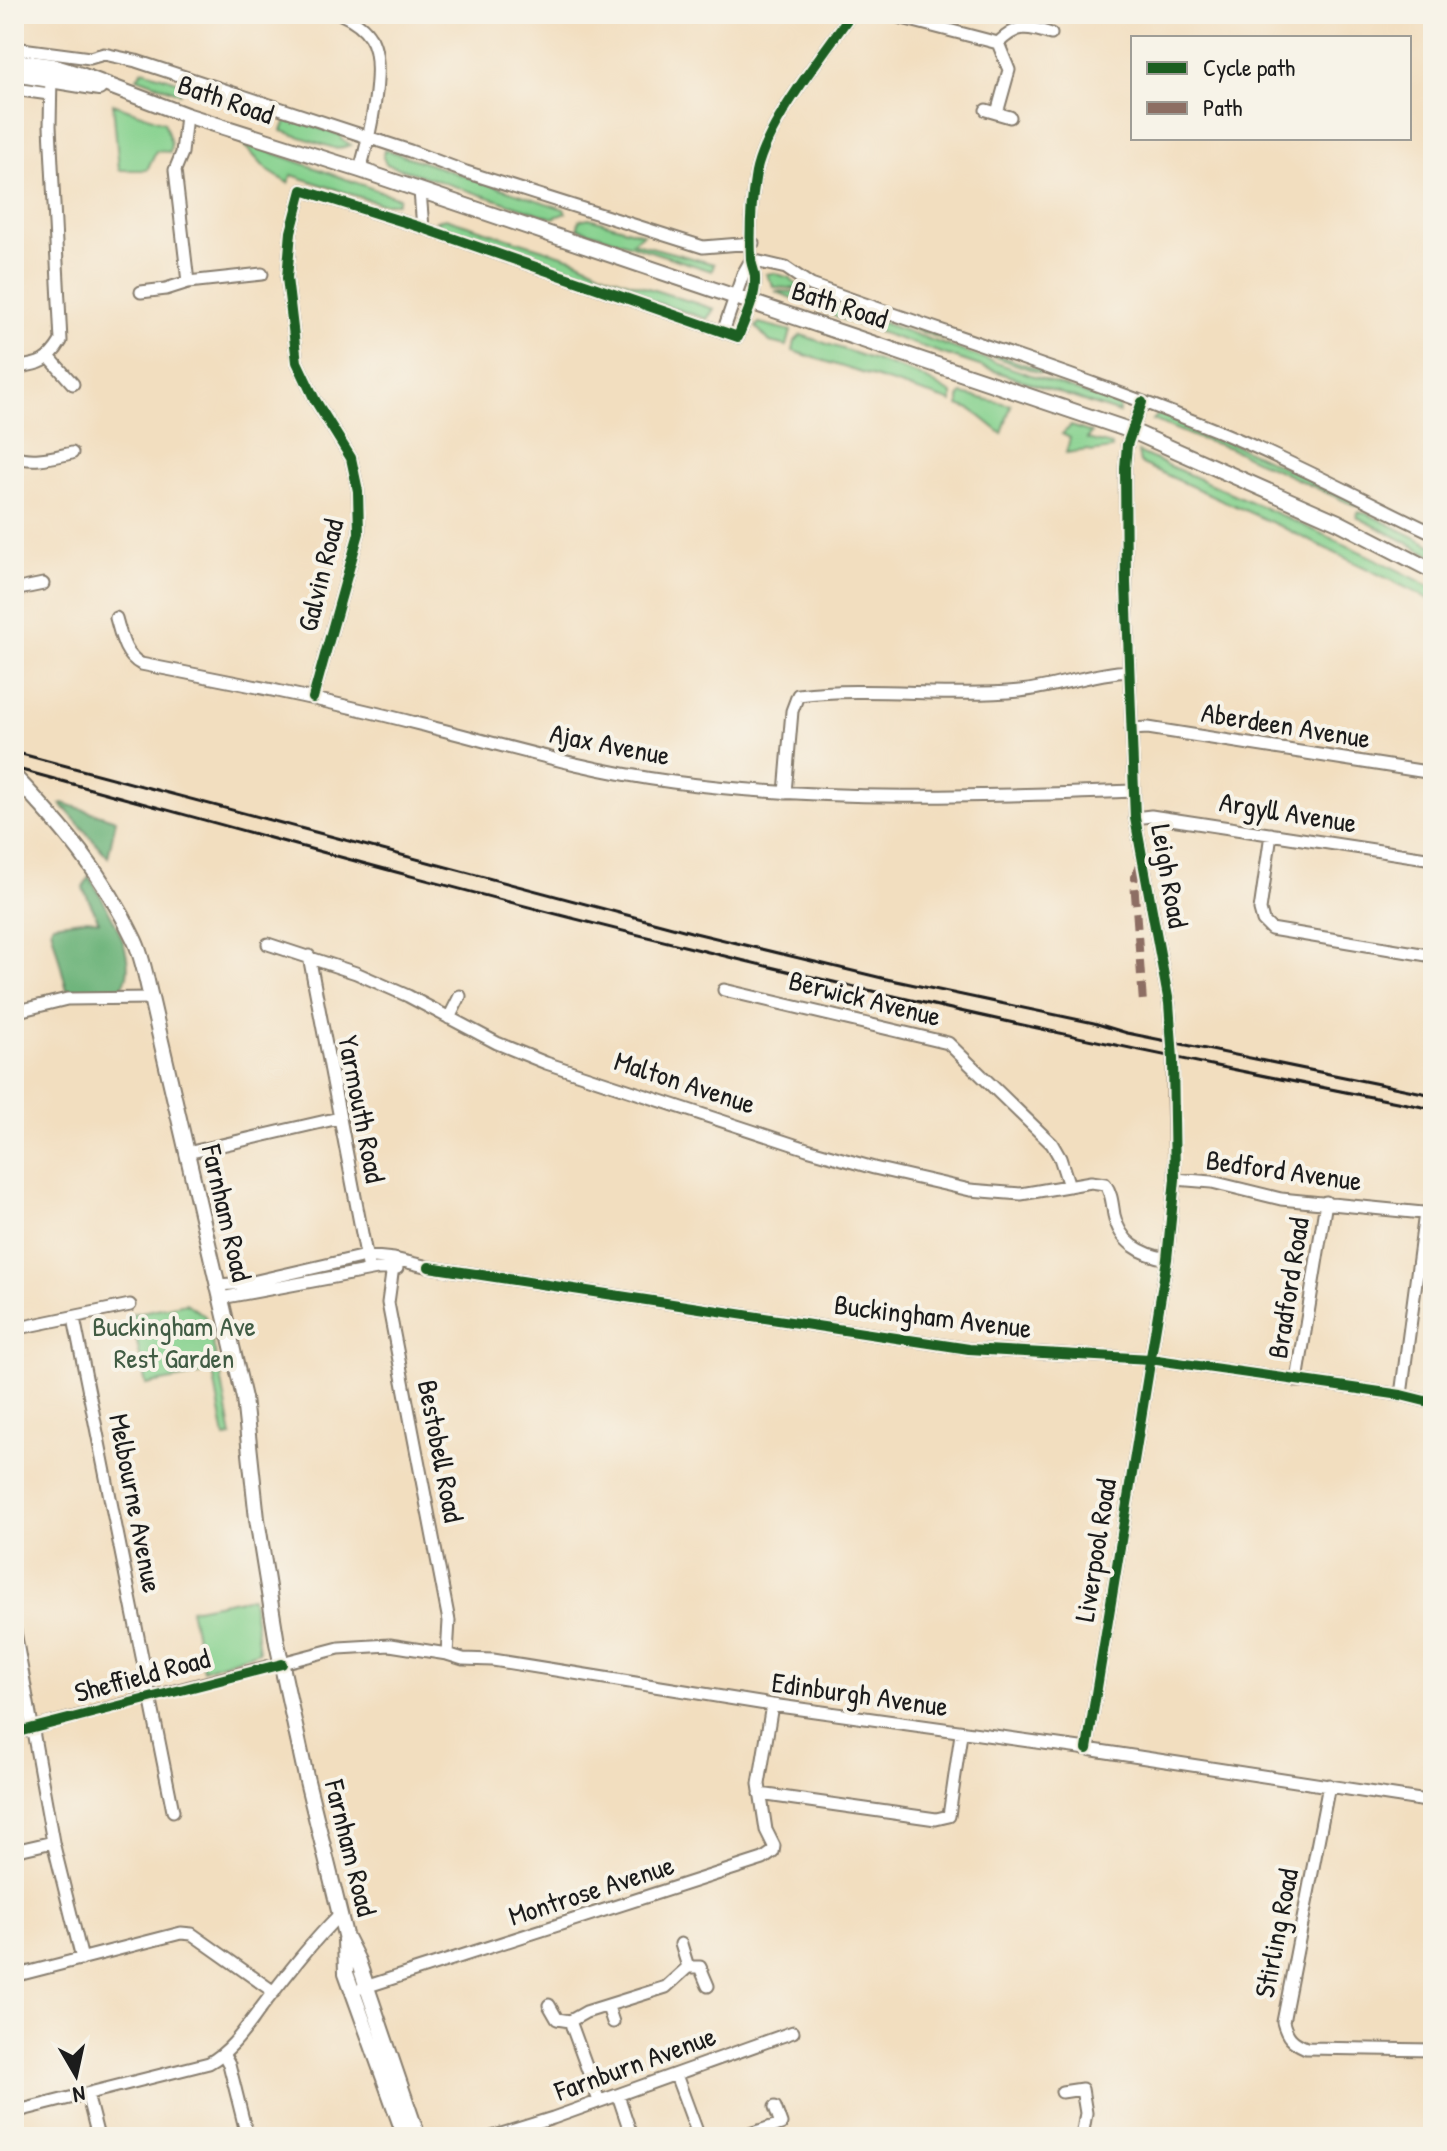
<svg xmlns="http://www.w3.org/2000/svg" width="1447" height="2151" font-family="'Patrick Hand',sans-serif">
	<rect width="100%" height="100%" fill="#f7f3e8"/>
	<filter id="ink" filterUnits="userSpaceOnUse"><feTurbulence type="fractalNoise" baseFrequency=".0125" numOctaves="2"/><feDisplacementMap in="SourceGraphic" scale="16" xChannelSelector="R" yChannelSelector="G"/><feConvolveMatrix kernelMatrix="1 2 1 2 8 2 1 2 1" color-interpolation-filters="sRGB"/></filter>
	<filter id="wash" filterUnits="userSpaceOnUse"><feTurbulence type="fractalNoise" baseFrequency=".006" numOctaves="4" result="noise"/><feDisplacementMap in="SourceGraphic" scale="32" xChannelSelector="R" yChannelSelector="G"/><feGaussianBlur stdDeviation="1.8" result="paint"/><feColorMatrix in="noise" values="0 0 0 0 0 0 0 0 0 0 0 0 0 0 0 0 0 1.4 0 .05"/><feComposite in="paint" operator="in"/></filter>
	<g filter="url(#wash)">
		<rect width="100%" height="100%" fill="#f2debf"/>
		<path fill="#87d28f" stroke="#527756" stroke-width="2" d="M143,70L183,83L180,93L137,77Z
			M113,104L164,122L171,143L170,152L156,151L147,170H119Z
			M287,118L341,135V139L351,145L337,149L282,131Z
			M240,141L399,198L397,203H378L292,175L288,183L267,170Z
			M384,149L564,209L566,213L553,218L386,164L383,157Z
			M445,218L575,259L610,276L714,309L707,319L444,234L436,221Z
			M589,218L643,234L632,242L714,264L712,271L578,228L579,220Z
			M773,273L790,278L799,287L1047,372L1040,373L799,289L774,287L766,274Z
			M775,291L795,292L1119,406V413L846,321Z
			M759,323L791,331L787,346L770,342L756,327Z
			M801,335L916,374L952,394V402L793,351L795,341Z
			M962,394L1011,405L1002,434L972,410L959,405V398Z
			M1159,414L1239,447L1354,499L1368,509L1347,502L1229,448L1197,438L1153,420Z
			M1071,426L1092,433L1087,439L1112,445V449L1091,452L1088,450L1066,453L1070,438L1062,434Z
			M1138,452C1237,496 1337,538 1433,588V601L1284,528L1140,463Z
			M1358,512L1368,514L1433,546V556L1357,517Z
			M186,1303L205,1316L220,1370L232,1437L225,1438L213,1372L146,1385L131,1314Z
			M252,1597L259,1651L203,1670L190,1609Z"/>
		<path fill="#6db47a" stroke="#44684b" stroke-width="2" d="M63,803L116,820L108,857L61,804Z
			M89,876C104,902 145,963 120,989L67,990L51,928L53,924L88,919L99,921L83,888Z"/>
	</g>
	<g filter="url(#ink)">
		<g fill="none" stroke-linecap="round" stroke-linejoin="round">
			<g stroke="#877d6e" stroke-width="15">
				<path id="minor" d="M341,14C352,19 364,27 370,37C388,62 368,142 360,170
					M887,14L998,43
					M998,43C1018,24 1026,26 1051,34
					M14,48L90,58L104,54L136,61L410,151L466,172L703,247L753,243
					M14,89L49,94
					M986,110L1010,117
					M997,113L1009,70L998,43
					M186,115L182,153L175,170L188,282
					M420,191L423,228
					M751,260L786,268L811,285C947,334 1085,377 1218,431C1292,461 1361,499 1433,533
					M141,292L166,289L188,282L262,274
					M723,332L743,274L751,260
					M50,358L73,384
					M14,368C39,364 47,364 61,341L50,126L51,75
					M1142,402L1127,445L1125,468L1126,583L1135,818L1169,1003
					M14,456C33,463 53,457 72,453
					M14,590L43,584
					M116,618C121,635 124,655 141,664C234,682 327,700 419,724C503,745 587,771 673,782C826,802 979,797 1133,791
					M313,698L359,533L358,491L351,458L315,400L297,362L287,278L291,232L302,190L423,228L738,337C745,318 756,298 755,278C755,271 751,265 751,259C750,235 751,203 755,179C761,130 822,56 851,14
					M1131,729L1148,728L1433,773
					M785,793L792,711L798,695C872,686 946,698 1020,691C1057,687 1091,673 1129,671
					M1135,818L1151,816L1433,859
					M1271,834L1260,910L1263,921L1271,929L1433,956
					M268,944L356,973L408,996L497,1043L546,1063L807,1149L874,1168L970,1190L995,1192L1021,1194L1091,1182L1105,1184C1112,1194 1112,1203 1114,1215C1120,1243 1141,1254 1167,1259
					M309,956L369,1270
					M724,990L948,1043L1052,1144L1060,1158L1069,1186
					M14,1012L67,999L151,998
					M449,1018L460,996
					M187,1153L339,1118
					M1175,1179L1212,1182L1281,1199L1433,1214
					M394,1259L388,1303L449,1621L447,1654
					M217,1285L248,1283L365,1256L394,1259L429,1267L969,1349L1150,1359L1401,1395L1433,1403
					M221,1298L377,1269L397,1268
					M74,1318L173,1811
					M14,1329L130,1305
					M1297,1381L1326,1202
					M1401,1395L1425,1213
					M14,1626L53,1842L82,1959
					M14,1733L339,1648L390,1645L447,1654L463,1659L493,1660L772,1705L1087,1749L1433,1802
					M1087,1749L1167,1259L1175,1179L1173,1098
					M1329,1785L1283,2022C1287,2037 1292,2042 1306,2048L1433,2050
					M760,1794L936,1819L949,1816L961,1734
					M14,1851L53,1842
					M688,1967H700L708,1986
					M14,1976L181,1933L192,1934L274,1992
					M362,1988L763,1859L773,1852L774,1846L766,1830L759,1784L772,1705
					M549,2005L557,2019L570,2021L586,2012L666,1987L688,1967L681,1944
					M608,2007L613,2022
					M570,2021L599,2101
					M224,2055L229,2064L246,2132
					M676,2075L699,2137
					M1062,2092L1082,2089L1086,2113L1082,2137
					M87,2094L98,2137
					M618,2095L632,2137
					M14,2112L209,2063C233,2050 247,2026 264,2004C288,1973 312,1942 340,1914
					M492,2137L553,2118L793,2032
					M740,2137L781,2124L775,2107"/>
			</g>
			<g stroke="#877d6e" stroke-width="18">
				<path id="major" d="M14,61L52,66L81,75L186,115L360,170L1132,431L1338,522L1433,571
					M14,74L99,88
					M14,776C62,826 104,875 134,939C143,957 146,979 151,998L244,1398L257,1519L277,1643L306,1777L345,1935L358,1961L418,2137
					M345,1939L346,1973L405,2137"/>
			</g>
			<use href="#minor" stroke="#fff" stroke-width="11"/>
			<use href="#major" stroke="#fff" stroke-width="14"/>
			<path stroke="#1c1c1c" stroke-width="3" d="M14,752L691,932L882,978L1094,1023L1127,1033L1433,1095
				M14,768C238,829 462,892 688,947C934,1008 1183,1061 1433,1109"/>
			<g stroke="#877d6e" stroke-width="15" stroke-linecap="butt">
				<path id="minor-bridge" d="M1169,1003L1173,1059V1098"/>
			</g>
			<use href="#minor-bridge" stroke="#fff" stroke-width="11"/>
			<path stroke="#8d6e63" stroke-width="8" stroke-dasharray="16 8" stroke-linecap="butt" d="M1139,865L1134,880L1143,1003"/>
			<g stroke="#f7f3e8" stroke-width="15">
				<path id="cycleway" d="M313,698L359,533L358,491L351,458L315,400L297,362L287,278L291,232L302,190L423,228L738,337C745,318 756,298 755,278C755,271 751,265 751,259C750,235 751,203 755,179C761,130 822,56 851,14
					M429,1267L969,1349L1150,1359L1401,1395L1433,1403
					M14,1733L282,1664
					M1087,1749L1167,1259L1175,1179L1173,1059L1169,1003L1135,818L1126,583L1125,468L1127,445L1142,402"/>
			</g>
			<use href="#cycleway" stroke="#1b5e20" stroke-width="10"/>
		</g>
	</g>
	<g text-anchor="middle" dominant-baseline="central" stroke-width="8" stroke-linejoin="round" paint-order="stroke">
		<g font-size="28" fill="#1c1c1c" stroke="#f7f3e8">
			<text transform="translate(226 99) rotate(19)">Bath Road</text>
			<text transform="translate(840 304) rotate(18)">Bath Road</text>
			<text transform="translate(320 575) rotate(-76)">Galvin Road</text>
			<text transform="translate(1286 725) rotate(9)">Aberdeen Avenue</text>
			<text transform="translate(610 744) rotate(11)">Ajax Avenue</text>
			<text transform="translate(1288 812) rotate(9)">Argyll Avenue</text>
			<text transform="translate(1170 876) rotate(80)">Leigh Road</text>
			<text transform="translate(865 998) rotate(14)">Berwick Avenue</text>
			<text transform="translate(685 1082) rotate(18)">Malton Avenue</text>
			<text transform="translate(362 1109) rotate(79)">Yarmouth Road</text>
			<text transform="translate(1284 1170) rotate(8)">Bedford Avenue</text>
			<text transform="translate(227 1213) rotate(77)">Farnham Road</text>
			<text transform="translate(1288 1288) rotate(-81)">Bradford Road</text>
			<text transform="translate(933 1316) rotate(7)">Buckingham Avenue</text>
			<text transform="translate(441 1451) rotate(79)">Bestobell Road</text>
			<text transform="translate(136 1503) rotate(79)">Melbourne Avenue</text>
			<text transform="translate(1095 1550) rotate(-81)">Liverpool Road</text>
			<text transform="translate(142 1675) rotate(-15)">Sheffield Road</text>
			<text transform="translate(860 1694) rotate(8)">Edinburgh Avenue</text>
			<text transform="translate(351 1848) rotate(76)">Farnham Road</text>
			<text transform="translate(591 1890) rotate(-18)">Montrose Avenue</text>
			<text transform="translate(1276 1933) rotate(-79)">Stirling Road</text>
			<text transform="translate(635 2063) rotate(-20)">Farnburn Avenue</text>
		</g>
		<g font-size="28" fill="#415c44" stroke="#f7f3e8">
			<text x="174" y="1326">Buckingham Ave<tspan x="174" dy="32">Rest Garden</tspan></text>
		</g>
	</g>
	<rect width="1447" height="2151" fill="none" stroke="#f7f3e8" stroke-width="48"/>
	<rect x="1131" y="36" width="280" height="104" fill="#f7f3e8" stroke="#9f9d96" stroke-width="2"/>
	<rect x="1147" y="62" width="40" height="12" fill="#1b5e20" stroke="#9f9d96" stroke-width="2"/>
	<text x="1203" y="76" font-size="24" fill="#1c1c1c">Cycle path</text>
	<rect x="1147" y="102" width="40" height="12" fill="#8d6e63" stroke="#9f9d96" stroke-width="2"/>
	<text x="1203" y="116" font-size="24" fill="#1c1c1c">Path</text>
	<g transform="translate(76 2075) rotate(171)" stroke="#f7f3e8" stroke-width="6" paint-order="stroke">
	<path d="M0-6L14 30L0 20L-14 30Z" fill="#1c1c1c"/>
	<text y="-12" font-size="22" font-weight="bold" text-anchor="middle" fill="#1c1c1c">N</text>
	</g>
</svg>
